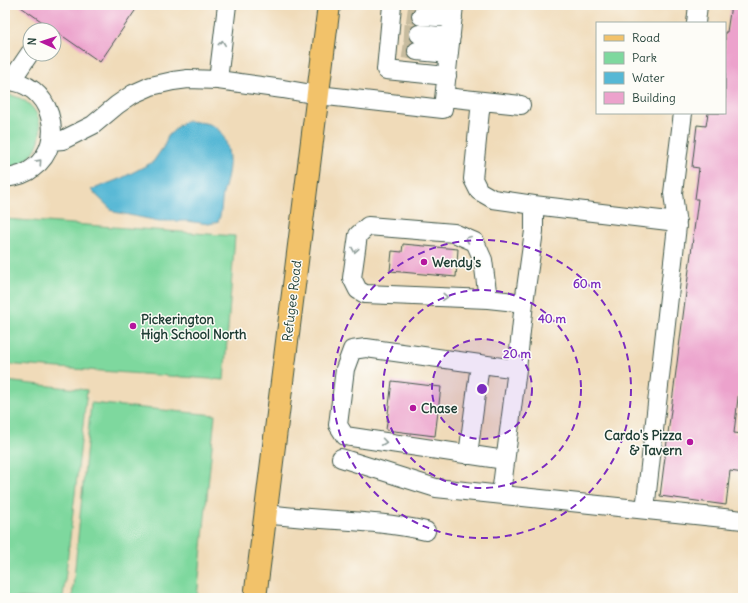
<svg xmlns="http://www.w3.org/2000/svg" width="748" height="603" font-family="Delius,sans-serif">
	<rect width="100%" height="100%" fill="#fdfcf7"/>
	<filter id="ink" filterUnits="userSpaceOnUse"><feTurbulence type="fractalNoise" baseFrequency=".025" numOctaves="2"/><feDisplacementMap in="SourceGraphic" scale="8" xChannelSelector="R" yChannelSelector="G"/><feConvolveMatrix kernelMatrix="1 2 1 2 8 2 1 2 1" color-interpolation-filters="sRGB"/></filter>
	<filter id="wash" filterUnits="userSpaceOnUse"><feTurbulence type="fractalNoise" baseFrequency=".012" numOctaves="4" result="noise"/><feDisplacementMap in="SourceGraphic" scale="16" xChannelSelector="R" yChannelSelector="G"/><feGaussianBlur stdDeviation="0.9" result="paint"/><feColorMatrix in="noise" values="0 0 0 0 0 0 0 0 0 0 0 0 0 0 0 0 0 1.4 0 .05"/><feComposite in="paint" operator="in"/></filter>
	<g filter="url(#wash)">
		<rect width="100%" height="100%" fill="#f0dbb9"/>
		<path fill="#7ed89e" stroke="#4e8a69" d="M5,94C12,95 19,97 25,101C54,121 39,167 5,168Z
			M5,219L235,236L224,380L5,364Z
			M5,381L87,390L63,598H5Z
			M91,403L215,415L197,598H72Z"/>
		<path fill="#56b8d5" stroke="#3a7a84" d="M188,121C197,122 207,122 215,127C228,135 231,159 228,173C227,180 225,187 223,194C221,205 222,212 218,222L209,224L186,221H159L114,212L91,190L122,178L153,162L164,146L168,136L182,123Z"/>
		<g id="blocks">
			<path fill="#eca2cc" d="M18,5H139L100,62Z
				M731,5H743V354L734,433L743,434V473L730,471L726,505L660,496L698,199H695L699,168L692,167L697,125L706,126L708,113H725V32H727Z
				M403,244L458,249L456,277L390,271L392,251L402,252Z
				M392,381L441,387L435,436L386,430Z"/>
		</g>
	</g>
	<g filter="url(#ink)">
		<use href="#blocks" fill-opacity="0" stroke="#3e5548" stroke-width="1"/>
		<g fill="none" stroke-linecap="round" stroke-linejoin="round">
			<path stroke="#c6bb9e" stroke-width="18" stroke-dasharray="18 9" stroke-linecap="butt" d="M407,14L421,16
				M404,33L419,34
				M403,49L417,51"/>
			<g stroke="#3e5548" stroke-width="20">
				<path id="minor" d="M392,5L386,70L447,76
					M421,16L453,18
					M696,23L698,5
					M419,34L451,37
					M417,51L449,54
					M218,80L227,5
					M5,81C50,80 69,142 33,168C25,175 15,177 5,178
					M11,81L30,53
					M445,97L521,105
					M481,101L473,179L479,191L493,199L534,205V231L524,303L517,369
					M51,141L63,140L93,125L117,105L133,94L151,86L173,81L188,79L218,80L283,89L318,95L443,109L454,5
					M534,205L677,222
					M488,299L483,260L475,242L454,233L368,226L358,235L352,278L358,290L365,294L488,299L524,303
					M468,455L480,364
					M341,458L436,488L743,520
					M501,494C506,452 512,411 517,369L366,348L352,350L345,369L338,425L345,436L505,460
					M645,510L677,226L673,193L683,113
					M266,514C319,521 374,519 426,531"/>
			</g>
			<g stroke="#3e5548" stroke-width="24">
				<path id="major" d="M255,598L329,5"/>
			</g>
			<use href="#minor" stroke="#fff" stroke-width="18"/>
			<use href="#major" stroke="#f2c26a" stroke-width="22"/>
		</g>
		<defs><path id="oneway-chevron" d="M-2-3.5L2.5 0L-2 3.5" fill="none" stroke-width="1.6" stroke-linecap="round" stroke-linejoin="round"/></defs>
		<g stroke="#8f9e9a">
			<use href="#oneway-chevron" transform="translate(222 43) rotate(-83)"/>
			<use href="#oneway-chevron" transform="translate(39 162) rotate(-48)"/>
			<use href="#oneway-chevron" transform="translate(468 239) rotate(-157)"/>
			<use href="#oneway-chevron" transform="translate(355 250) rotate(100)"/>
			<use href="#oneway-chevron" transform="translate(445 297) rotate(3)"/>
			<use href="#oneway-chevron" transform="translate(384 442) rotate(8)"/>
		</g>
	</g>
	<circle cx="482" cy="389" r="50" fill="#7b2cbf" fill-opacity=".12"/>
	<g fill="none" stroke="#7b2cbf" stroke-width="2" stroke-dasharray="7 5">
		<circle cx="482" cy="389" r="50"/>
		<circle cx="482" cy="389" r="99"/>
		<circle cx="482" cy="389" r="149"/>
	</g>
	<g fill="#b5179e" stroke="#fdfcf7" stroke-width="1.5">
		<circle cx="424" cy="262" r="4"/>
		<circle cx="133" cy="326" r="4"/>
		<circle cx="413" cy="408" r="4"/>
		<circle cx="690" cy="442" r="4"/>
	</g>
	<g text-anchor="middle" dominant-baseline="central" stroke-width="3" stroke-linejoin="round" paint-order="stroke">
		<g font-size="13" font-weight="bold" fill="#1f3d34" stroke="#fdfcf7" text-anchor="start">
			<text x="432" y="262">Wendy's</text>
			<text x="141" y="319">Pickerington<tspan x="141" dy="15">High School North</tspan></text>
			<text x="421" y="408">Chase</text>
			<text x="682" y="435" text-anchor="end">Cardo's Pizza<tspan x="682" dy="15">&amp; Tavern</tspan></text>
		</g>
		<g font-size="13" fill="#1f3d34" stroke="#fdfcf7">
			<text transform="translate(292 301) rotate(-83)">Refugee Road</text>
		</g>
	</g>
	<circle cx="482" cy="389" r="6" fill="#7b2cbf" stroke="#fdfcf7" stroke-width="2"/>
	<g font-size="12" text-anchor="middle" font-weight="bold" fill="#7b2cbf" stroke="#fdfcf7" stroke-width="3" stroke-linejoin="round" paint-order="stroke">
		<text x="587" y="288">60 m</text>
		<text x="552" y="323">40 m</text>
		<text x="517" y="358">20 m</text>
	</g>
	<rect width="748" height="603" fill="none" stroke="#fdfcf7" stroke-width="20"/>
	<rect x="596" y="22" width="130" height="92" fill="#fdfcf7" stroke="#a4b0a9"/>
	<rect x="604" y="35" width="20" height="6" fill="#f2c26a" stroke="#a4b0a9"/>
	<text x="632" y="42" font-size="12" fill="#1f3d34">Road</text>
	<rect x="604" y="52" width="20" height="12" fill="#7ed89e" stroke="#a4b0a9"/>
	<text x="632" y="62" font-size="12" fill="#1f3d34">Park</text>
	<rect x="604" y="72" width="20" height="12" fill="#56b8d5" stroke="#a4b0a9"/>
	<text x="632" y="82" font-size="12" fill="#1f3d34">Water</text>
	<rect x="604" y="92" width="20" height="12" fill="#eca2cc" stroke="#a4b0a9"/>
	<text x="632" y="102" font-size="12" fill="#1f3d34">Building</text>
	<g transform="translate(42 42) rotate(273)"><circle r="19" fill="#fdfcf7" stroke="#a4b0a9"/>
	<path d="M0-3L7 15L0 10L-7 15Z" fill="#b5179e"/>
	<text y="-6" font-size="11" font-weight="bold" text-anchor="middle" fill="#1f3d34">N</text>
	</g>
</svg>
